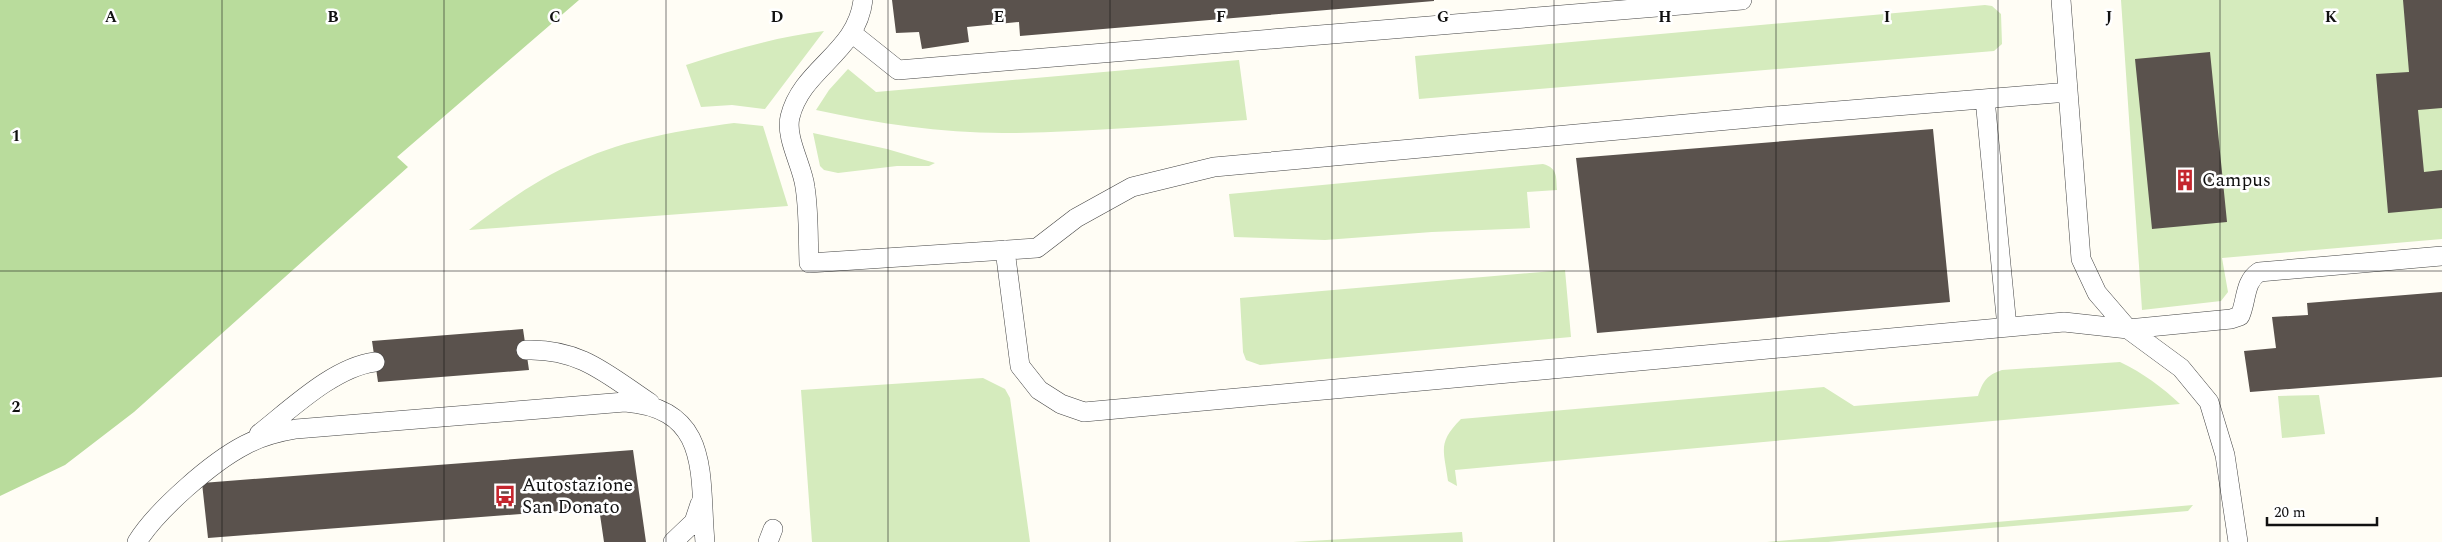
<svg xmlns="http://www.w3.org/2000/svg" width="2442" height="542" font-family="Spectral,serif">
	<rect width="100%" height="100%" fill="#fffdf5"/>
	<path fill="#d5ebbd" d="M2121,0H2442V239L2222,258L2228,292L2221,301L2142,310Z
		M1985,5L1992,6L2001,14L2002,44L1994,51L1419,99L1415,56Z
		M824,31L765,109L732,105L701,107L686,65C732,50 776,37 824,31Z
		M1239,60L1247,120C1169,125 1090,132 1012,133C947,134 880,124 816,110L829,90L848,69L876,92Z
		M734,123L763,126L788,206L469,230C504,203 539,178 579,161C626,139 683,130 734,123Z
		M813,133L887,149L935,163L929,166H897L838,173L824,170L820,166Z
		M1543,164C1558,168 1556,177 1557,190L1527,192L1530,228L1432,232L1325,240L1234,237L1229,194Z
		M1565,270L1571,337L1260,365L1246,360L1243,352L1240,298Z
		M2120,362C2143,373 2162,387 2180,404L1455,470L1457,486L1448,481C1444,450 1437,443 1461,419L1824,387L1854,406L1978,396C1983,381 1987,375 2002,370Z
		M983,378L1005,389L1010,398L1030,542H812L801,390Z
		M2319,395L2325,434L2282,438L2278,396Z
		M2193,505L2188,511L1828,542H1767Z
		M1462,532L1463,542H1293Z"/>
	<path fill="#b9dc9c" d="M0,0H579L397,157L408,167L134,412L65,465L0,496Z"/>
	<path fill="#5a524d" d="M892,0H1434V1L1020,36L1019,22L967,27L969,42L922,49L919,32L896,33Z
		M2403,0H2442V108L2418,110L2424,172L2442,170V208L2388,213L2376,74L2409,72Z
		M2210,52L2227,222L2152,229L2135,59Z
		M1933,129L1950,302L1597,333L1576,158Z
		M2442,292V377L2250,392L2244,351L2276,348L2272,317L2308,315L2307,303Z
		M523,329L529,370L378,382L372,341Z
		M633,450L646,542H604L599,508L208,538L202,483Z"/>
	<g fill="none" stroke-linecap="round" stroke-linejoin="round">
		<g stroke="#444" stroke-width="20">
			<path id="lane" d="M863,0C857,53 802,68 790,117C785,138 803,167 805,187C809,212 808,238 809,263L1037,248L1076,218L1132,187L1214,167L1762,117L2068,92
				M2061,0L2081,259L2097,293L2128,329L2181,368L2209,402L2225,455L2238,542
				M853,34L898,70L1742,0
				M1985,99L2007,327
				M1005,250L1020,366L1039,390L1061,404L1084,412L2064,322L2128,329L2231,319L2240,316C2247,300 2244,282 2259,272L2442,256
				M526,350C580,348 608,375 650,403
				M259,434C291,409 334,367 375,362
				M137,542C157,510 212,462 245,445C262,436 278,432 296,429L625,402C712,409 699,476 705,542
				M673,542L694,522L700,504
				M768,542L773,529"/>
		</g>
		<use href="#lane" stroke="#fff" stroke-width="19"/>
	</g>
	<path fill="none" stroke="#111" stroke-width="1" stroke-opacity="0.55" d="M222,0V542M444,0V542M666,0V542M888,0V542M1110,0V542M1332,0V542M1554,0V542M1776,0V542M1998,0V542M2220,0V542M0,271H2442"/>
	<defs>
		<g id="building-bare" transform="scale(1.725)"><path d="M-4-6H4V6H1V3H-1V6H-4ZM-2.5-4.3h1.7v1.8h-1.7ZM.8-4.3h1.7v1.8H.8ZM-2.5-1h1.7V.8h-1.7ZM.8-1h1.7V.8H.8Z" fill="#c4262e" stroke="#fff" stroke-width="2.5" paint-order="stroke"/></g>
		<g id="bus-bare" transform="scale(1.725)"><path d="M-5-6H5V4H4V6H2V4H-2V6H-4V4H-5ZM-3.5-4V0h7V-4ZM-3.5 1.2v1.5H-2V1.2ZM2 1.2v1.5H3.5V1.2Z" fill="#c4262e" stroke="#fff" stroke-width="2.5" paint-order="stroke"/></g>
	</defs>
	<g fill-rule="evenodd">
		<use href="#building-bare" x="2185" y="180"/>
		<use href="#bus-bare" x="505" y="496"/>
	</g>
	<g text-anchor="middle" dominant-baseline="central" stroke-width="5" stroke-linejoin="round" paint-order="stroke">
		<g font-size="19" fill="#111" stroke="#fff" text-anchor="start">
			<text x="2202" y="180">Campus</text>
			<text x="522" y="485">Autostazione<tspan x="522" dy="22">San Donato</tspan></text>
		</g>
	</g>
	<g font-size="16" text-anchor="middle" font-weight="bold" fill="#111" stroke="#fff" stroke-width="5" stroke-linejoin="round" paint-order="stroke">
		<text x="111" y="22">A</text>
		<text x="333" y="22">B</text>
		<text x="555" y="22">C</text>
		<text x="777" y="22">D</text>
		<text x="999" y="22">E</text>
		<text x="1221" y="22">F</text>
		<text x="1443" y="22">G</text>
		<text x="1665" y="22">H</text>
		<text x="1887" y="22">I</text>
		<text x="2109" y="22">J</text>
		<text x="2331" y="22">K</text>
		<text x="16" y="141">1</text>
		<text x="16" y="412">2</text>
	</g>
	<path d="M2267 517v8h110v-8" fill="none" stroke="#111111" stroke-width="2.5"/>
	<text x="2274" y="517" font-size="15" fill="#111111" stroke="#ffffff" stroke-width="4" paint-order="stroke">20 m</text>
</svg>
